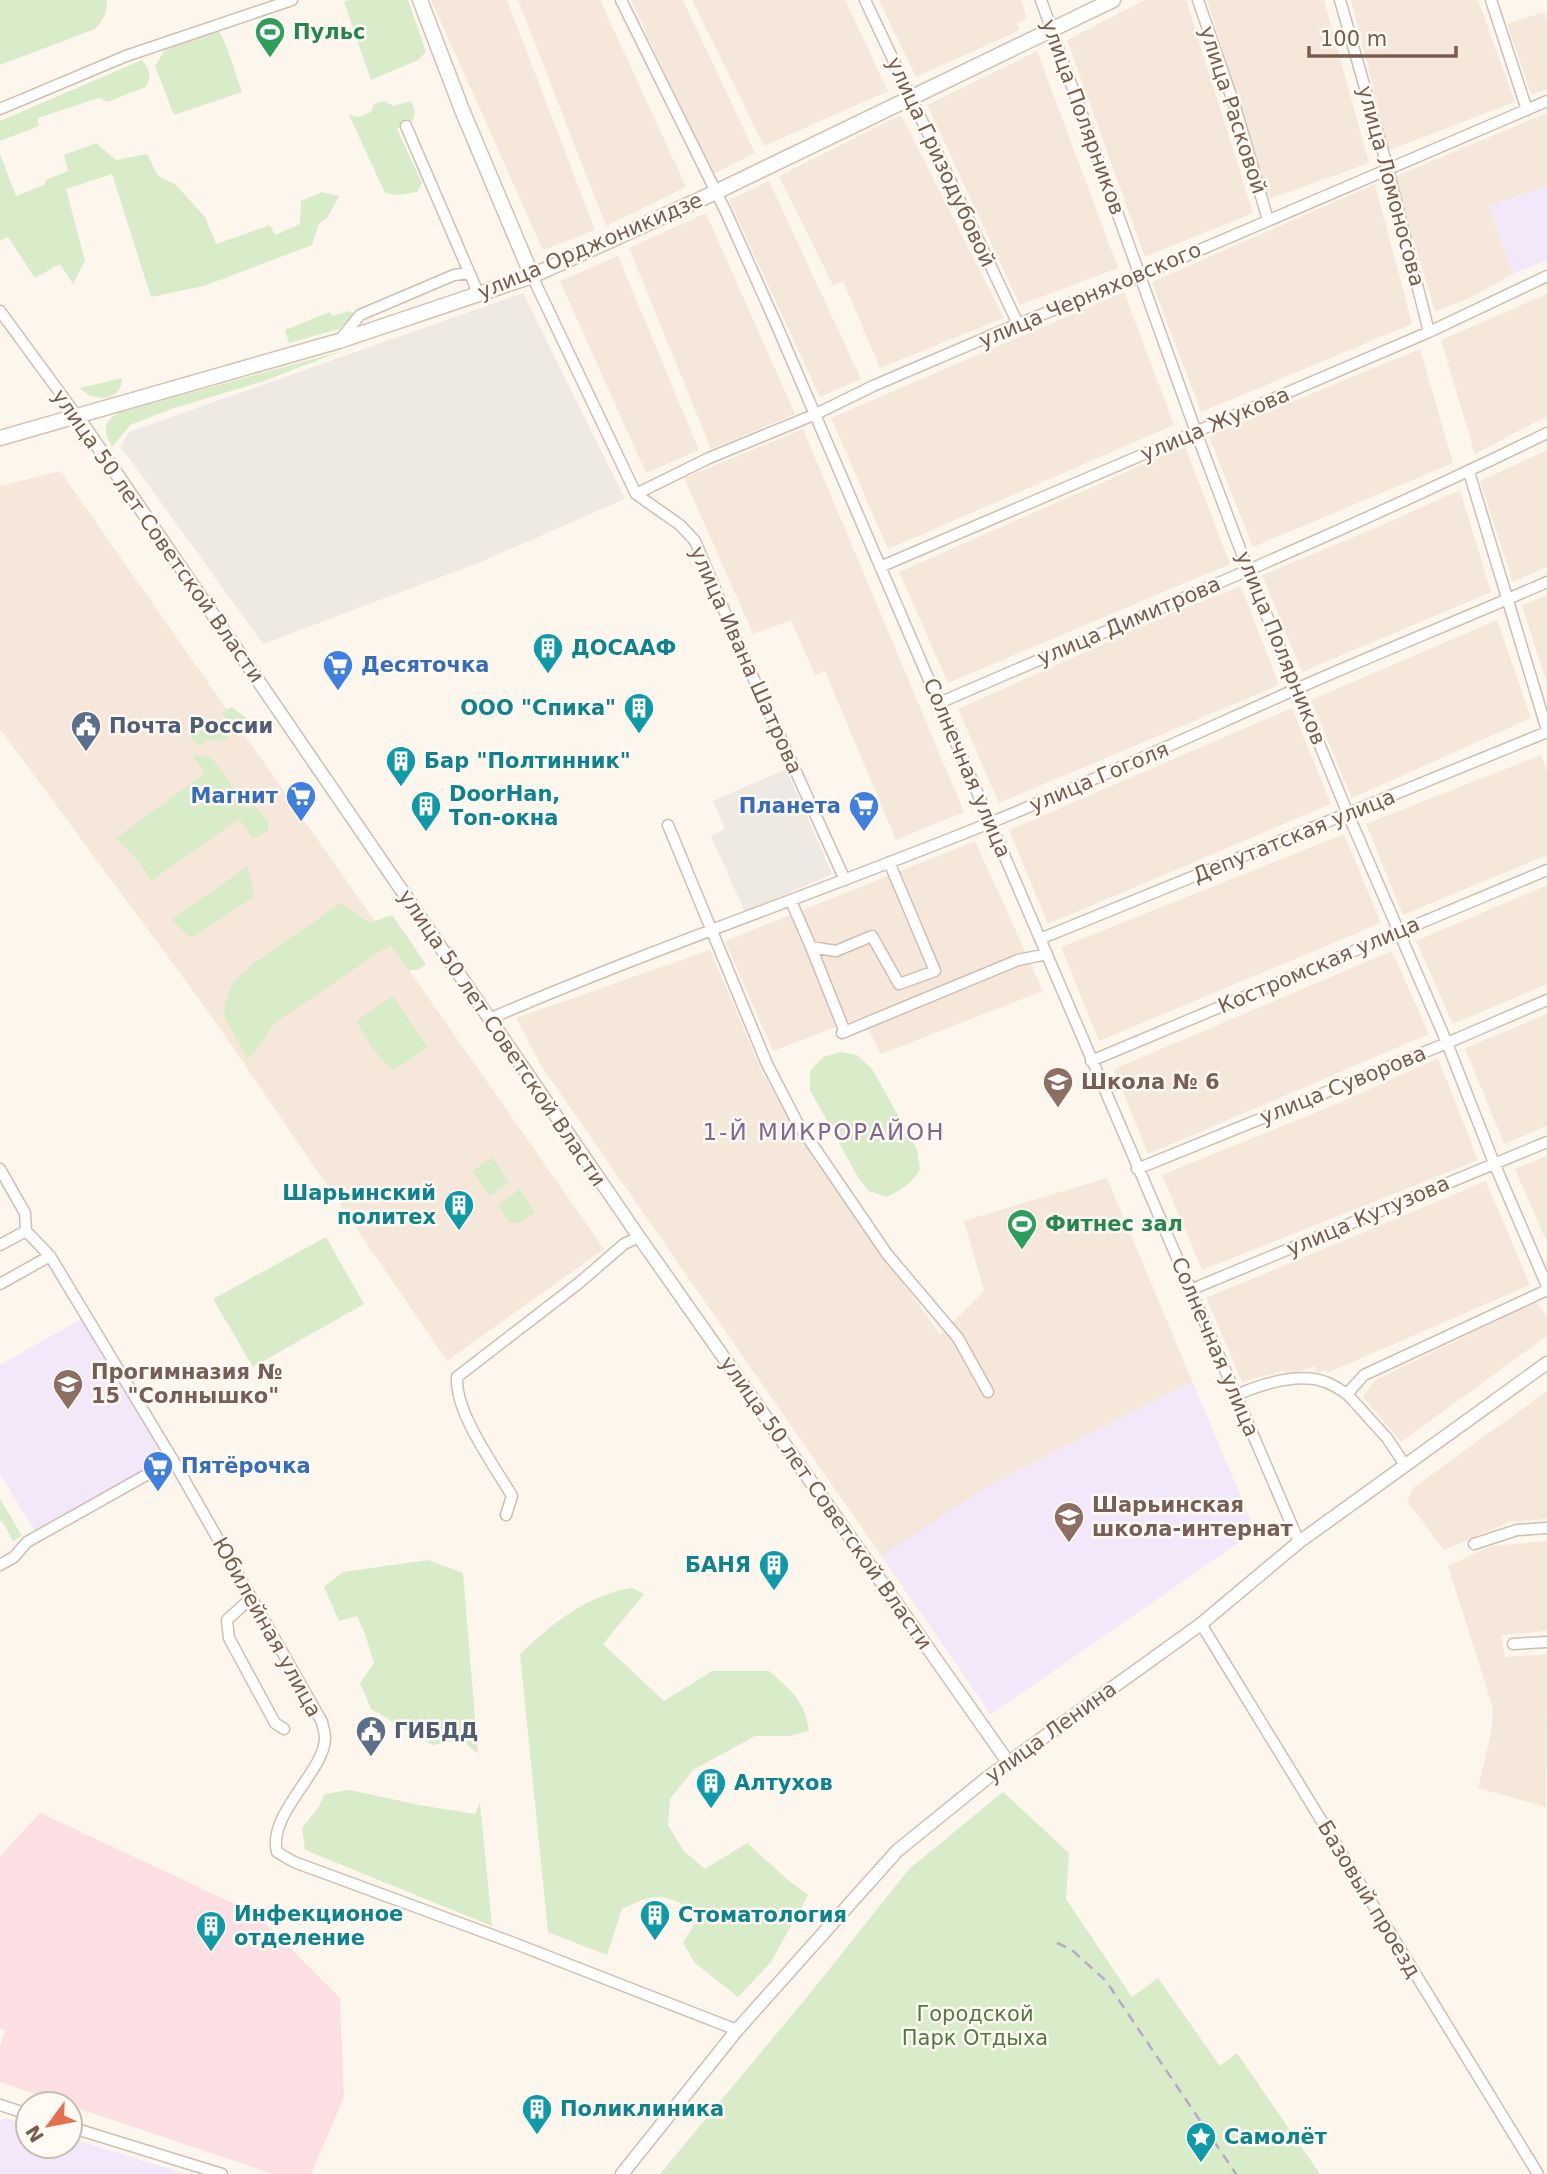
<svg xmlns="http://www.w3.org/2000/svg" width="1547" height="2174" font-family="'DejaVu Sans',sans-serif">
	<rect width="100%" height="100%" fill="#fdf6ec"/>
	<path fill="#f5e8da" d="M431,0H507L595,230L543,250Z
		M518,0H600L686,187L606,226Z
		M631,0H683L755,153L712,175Z
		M692,0H845L888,91L764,146Z
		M879,0H1021L1027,18L1016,24L1020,30L916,77Z
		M1145,0H1186L1253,213L1145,257L1067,40Z
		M1207,0H1324L1369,163L1269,199Z
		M1351,0H1478L1515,102L1389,150Z
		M1544,12L1547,23V89L1531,95L1507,24Z
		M1037,51L1118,268L1020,305L927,105Z
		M1547,113V186L1489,206L1513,274L1466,300L1435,311L1394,177Z
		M901,115L1004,318L880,368L843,281L833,285L779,176Z
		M769,181L861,379L820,397L729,200Z
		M1375,184L1412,324L1201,412L1152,282Z
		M706,213L795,414L711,449L629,248Z
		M618,256L699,450L646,473L560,281Z
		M1124,292L1174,425L888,549L831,418Z
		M1547,294V416L1475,454L1441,340Z
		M1420,349L1453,463L1253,547L1209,436Z
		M803,429L964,812L896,840L825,671L815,675L791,620L753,634L684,478Z
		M1185,446L1230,564L948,683L899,572Z
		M1547,450V567L1513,582L1480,481Z
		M60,471L604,1249L447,1361L210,1014L0,729V486Z
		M1460,490L1491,592L1302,672L1262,575L1380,526Z
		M1241,586L1279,685L999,803L958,709L1177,611Z
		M1547,595V684L1522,605Z
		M1497,620L1531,718L1352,798L1311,700Z
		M1292,708L1331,804L1048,924L1009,830Z
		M1541,755L1547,772V855L1403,915L1366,824Z
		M1344,834L1381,923L1099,1041L1061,947Z
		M975,841L1043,991L881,1054L862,1017L773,1051L725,941Z
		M1547,885V984L1453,1024L1416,941Z
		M710,950L764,1076L794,1128L940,1335L984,1291L964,1221L1107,1178L1255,1531L991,1714L540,1064L516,1018Z
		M1392,951L1429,1034L1148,1154L1114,1069Z
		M1547,1014V1126L1504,1144L1465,1048Z
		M1438,1058L1478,1160L1202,1270L1162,1175L1341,1102Z
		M1547,1156V1243L1515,1169Z
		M1486,1181L1530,1285L1327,1373L1325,1370L1317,1373L1314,1366L1290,1375L1282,1371L1242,1382L1206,1298Z
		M1536,1301L1547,1317V1336L1401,1442L1363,1397L1374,1381Z
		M1547,1391V1519L1510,1522L1444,1550L1407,1501L1413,1488Z
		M1547,1541V1631L1501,1635L1505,1657L1547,1654L1546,1807L1478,1788L1491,1733L1493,1708L1448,1566L1491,1546Z"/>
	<path fill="#efe9e4" d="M523,293L625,499L478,563L263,644L121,447L129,432Z
		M786,769L832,874L745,912L711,836L725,829L713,801Z"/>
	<path fill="#f3e8fa" d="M1547,186V260L1513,274L1489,206Z
		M81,1319L164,1457L156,1465L36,1533L0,1474V1365Z
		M1192,1382L1255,1531L991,1714L882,1556L986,1487Z
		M6,2118L28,2125V2146H70V2138L186,2174H0V2120Z"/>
	<path fill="#fbdfe3" d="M40,1813L256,1914L340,1998L344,2097L311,2174H273L0,2082V2046L5,2031L0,2028V1856Z"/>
	<path fill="#d8ecc9" d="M0,0H107C107,12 104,20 95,29L0,65Z
		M349,0H408L426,52L418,60L371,80L344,2Z
		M219,31L226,45L242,92L174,115L155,66L165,50Z
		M142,60C150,70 152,76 146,87L107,102L99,98L38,118L39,126L0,141V121Z
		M385,101L393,106L411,101L415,112L413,120L397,129L422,183L417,192L398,195L385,193L349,115L359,117L371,112L374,104Z
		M96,143L116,160L147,154L158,176L175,184L205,217L216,244L270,225L275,235L300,224L301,201L322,192L339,196L327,218L319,223L312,245L204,286L151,297L112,174L66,189L85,261L73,284L60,264L35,278L8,237L0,241V154L16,196L44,185L46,180L68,171L64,155Z
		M350,311L356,315L339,329L289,343L285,330L330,312L332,316Z
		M342,351L264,381L174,408L130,425L112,447C103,430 102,421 121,412Z
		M122,378C122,402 94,403 80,388Z
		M232,707L255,725L241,734C233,729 225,723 223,714L225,710Z
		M206,724H212L229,738L224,741L208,740L199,746L186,733L193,729L199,732Z
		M192,755L212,758L248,809L254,805L268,821V831L253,838L239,819L151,881L141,864L116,838L205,773Z
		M248,866L254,897L191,938L171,920Z
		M341,903L370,923L392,915L426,964L418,970H408L390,945L273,1024L263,1042L247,1059L224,1015L225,1003L233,982L251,965Z
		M393,996L427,1047L393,1071L373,1049L356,1021Z
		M841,1052L857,1055L872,1069L917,1149L920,1169C912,1184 901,1190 886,1197L869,1191L859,1179L810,1090V1071L823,1057Z
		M492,1157L509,1183L490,1196L472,1171Z
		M520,1189L535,1212L519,1223H510L498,1205Z
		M326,1237L364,1304L253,1367L213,1299Z
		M0,1499L22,1536L13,1541L2,1521H0Z
		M428,1560L463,1573L478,1754L461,1739L433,1745L371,1709L360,1683L374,1663L365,1634L357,1616L339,1621L324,1587L343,1572Z
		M632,1588L644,1594L603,1644L664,1701L712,1671H769C791,1690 805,1701 809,1731L789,1736H755L693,1770L670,1799L668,1825L684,1851L705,1869L747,1843L788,1880L808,1895L771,1962L738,1997L695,1963L683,1942L695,1924L697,1915C668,1892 655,1892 622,1909L607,1955L548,1932L520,1654C553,1623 587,1595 632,1588Z
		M350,1790L419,1805L475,1814L480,1803L492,1926L305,1850L302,1828L318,1808L325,1794Z
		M1003,1792L1069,1853L1066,1899L1132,1997L1158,1978L1220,2066L1237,2053L1320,2174H660L816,1986L909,1869Z"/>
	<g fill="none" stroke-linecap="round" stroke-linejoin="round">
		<g stroke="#d1beb0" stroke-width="13">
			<path id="minor" d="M621,0L726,212L777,326L1299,1542
				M865,0L1018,324
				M1041,0L1196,432L1248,570L1348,814L1447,1043L1494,1163L1547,1286
				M1198,0L1236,110L1268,220
				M1340,0L1388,169L1429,332
				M1491,0L1527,110
				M0,109L126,56L292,0
				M406,126L479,295
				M532,276L636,494L680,525L695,541L742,653L845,880
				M0,311L77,416
				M339,341L360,315L454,275L469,273
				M1469,472L1547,730
				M636,494L709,458L816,414L873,386L1018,324L1139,276L1547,101
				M880,567L1429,332L1547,276
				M939,703C1142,615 1348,531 1547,433
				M668,825L767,1064L797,1122L887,1254L958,1338L988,1392
				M791,901L811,947L836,951L872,936L899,984L935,971L889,862
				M1040,939L1547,732
				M811,947L845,1032
				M489,1019C654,948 825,890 992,822C1103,777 1210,727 1319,679C1395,646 1472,615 1547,582
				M842,1033L1018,960L1047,954
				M1091,1061L1547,870
				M0,1169L25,1213L26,1231
				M1137,1169L1447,1043L1547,1000
				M26,1231L50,1256L173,1460L322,1722C323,1727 325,1733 325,1738C325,1771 267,1814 277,1852L294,1862L511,1942L737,2030
				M0,1245L26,1231
				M0,1284L50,1256
				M1190,1290L1547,1142
				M1347,1394L1387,1438L1405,1465
				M1236,1395C1262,1384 1300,1371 1328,1383C1335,1386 1341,1390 1347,1394L1364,1375L1547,1290
				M506,1515L512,1496C494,1465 455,1413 457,1377L579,1283L624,1244L639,1237
				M1474,1544L1517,1530L1547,1528
				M0,1565L14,1557L27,1542L173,1460
				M251,1598L227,1620L229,1638L275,1723L284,1729
				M1201,1624L1538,2174
				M1513,1644L1547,1642
				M0,2105L28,2114
				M70,2127L222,2174"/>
		</g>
		<g stroke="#d1beb0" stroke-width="15">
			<path id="tertiary" d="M77,416L639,1237L1008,1762
				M622,2174L737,2030L897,1851L987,1778L1201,1624L1299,1542L1547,1363"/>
		</g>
		<g stroke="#d6c0b0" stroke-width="17">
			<path id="secondary" d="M420,0L462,110L532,276
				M0,438L339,341L532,276L714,193L1113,0"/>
		</g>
		<use href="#minor" stroke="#fff" stroke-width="10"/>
		<use href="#tertiary" stroke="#fff" stroke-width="12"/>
		<use href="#secondary" stroke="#fff" stroke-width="14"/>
		<path stroke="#b9a8c9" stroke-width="2.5" stroke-dasharray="10 7" stroke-linecap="butt" d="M1057,1943L1072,1950L1106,1981L1236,2174"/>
	</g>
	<defs>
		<g id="stadium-pin" transform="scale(1.575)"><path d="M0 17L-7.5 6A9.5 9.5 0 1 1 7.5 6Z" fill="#2e9e5b" stroke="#fffaf3"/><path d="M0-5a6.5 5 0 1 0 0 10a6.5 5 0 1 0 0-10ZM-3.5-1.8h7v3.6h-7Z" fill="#fff"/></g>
		<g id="building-pin" transform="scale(1.575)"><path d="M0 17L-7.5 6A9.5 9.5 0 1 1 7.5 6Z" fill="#0f9aa8" stroke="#fffaf3"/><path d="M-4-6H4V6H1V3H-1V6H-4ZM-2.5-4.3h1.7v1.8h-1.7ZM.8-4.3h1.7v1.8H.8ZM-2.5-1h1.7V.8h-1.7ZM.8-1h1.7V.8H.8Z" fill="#fff"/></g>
		<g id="supermarket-pin" transform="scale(1.575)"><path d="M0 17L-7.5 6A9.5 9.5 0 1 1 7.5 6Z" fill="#3f7fe0" stroke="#fffaf3"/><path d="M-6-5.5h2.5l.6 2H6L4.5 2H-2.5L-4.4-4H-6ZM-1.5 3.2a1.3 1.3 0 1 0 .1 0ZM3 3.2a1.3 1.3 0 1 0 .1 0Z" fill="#fff"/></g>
		<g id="civic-pin" transform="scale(1.575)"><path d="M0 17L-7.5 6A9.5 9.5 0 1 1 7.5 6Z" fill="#5c6f8a" stroke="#fffaf3"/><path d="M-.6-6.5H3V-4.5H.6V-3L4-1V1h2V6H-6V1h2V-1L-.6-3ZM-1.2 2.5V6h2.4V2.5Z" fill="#fff"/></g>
		<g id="school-pin" transform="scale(1.575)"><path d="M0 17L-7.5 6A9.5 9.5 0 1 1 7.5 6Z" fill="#8d6e63" stroke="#fffaf3"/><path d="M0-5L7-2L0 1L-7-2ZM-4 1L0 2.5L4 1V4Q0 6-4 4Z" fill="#fff"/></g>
		<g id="sight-pin" transform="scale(1.575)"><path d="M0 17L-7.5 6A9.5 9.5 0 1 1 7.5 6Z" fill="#0f9aa8" stroke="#fffaf3"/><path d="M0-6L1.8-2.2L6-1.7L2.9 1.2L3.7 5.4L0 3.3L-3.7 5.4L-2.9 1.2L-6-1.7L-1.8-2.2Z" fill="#fff"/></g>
	</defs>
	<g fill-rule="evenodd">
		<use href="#stadium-pin" x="270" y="32"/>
		<use href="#building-pin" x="548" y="648"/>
		<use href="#supermarket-pin" x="338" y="665"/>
		<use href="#building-pin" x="639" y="708"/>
		<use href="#civic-pin" x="86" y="726"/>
		<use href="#building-pin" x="401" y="761"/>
		<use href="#supermarket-pin" x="301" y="796"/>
		<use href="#building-pin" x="426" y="806"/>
		<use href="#supermarket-pin" x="864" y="806"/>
		<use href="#school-pin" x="1058" y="1082"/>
		<use href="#building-pin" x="459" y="1205"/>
		<use href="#stadium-pin" x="1022" y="1224"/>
		<use href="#school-pin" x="68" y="1384"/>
		<use href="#supermarket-pin" x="158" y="1466"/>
		<use href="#school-pin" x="1069" y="1517"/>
		<use href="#building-pin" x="774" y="1565"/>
		<use href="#civic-pin" x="371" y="1731"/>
		<use href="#building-pin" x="711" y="1783"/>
		<use href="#building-pin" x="655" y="1915"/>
		<use href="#building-pin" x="211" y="1926"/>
		<use href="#building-pin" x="537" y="2109"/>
		<use href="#sight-pin" x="1201" y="2137"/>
	</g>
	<g text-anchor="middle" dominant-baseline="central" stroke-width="5" stroke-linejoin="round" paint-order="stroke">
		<g font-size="21" font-weight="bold" fill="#27864d" stroke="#fffaf3" text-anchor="start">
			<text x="293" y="32">Пульс</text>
			<text x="1045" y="1224">Фитнес зал</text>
		</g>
		<g font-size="21" fill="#7a5c4d" stroke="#fffaf3">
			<text transform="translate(1233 110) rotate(72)">улица Расковой</text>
			<text transform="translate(1083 117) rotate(70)">улица Полярников</text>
			<text transform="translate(941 162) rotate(65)">улица Гризодубовой</text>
			<text transform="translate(1391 186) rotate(75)">улица Ломоносова</text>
			<text transform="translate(590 246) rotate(-23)">улица Орджоникидзе</text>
			<text transform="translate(1090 295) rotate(-23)">улица Черняховского</text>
			<text transform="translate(1215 424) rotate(-23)">улица Жукова</text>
			<text transform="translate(158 536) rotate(55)">улица 50 лет Советской Власти</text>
			<text transform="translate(1129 621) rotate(-23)">улица Димитрова</text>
			<text transform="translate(1281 648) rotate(68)">улица Полярников</text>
			<text transform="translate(746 660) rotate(66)">улица Ивана Шатрова</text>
			<text transform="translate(967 768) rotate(67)">Солнечная улица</text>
			<text transform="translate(1099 777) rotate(-23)">улица Гоголя</text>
			<text transform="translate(1294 836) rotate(-22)">Депутатская улица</text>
			<text transform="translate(1319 965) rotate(-23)">Костромская улица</text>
			<text transform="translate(502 1038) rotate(56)">улица 50 лет Советской Власти</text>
			<text transform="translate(1343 1085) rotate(-22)">улица Суворова</text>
			<text transform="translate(1368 1216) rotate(-23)">улица Кутузова</text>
			<text transform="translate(1215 1347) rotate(67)">Солнечная улица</text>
			<text transform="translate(826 1503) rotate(55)">улица 50 лет Советской Власти</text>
			<text transform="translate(267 1627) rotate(61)">Юбилейная улица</text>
			<text transform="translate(1051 1732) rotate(-36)">улица Ленина</text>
			<text transform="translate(1369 1899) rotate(59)">Базовый проезд</text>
		</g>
		<g font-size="21" font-weight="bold" fill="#0d838f" stroke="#fffaf3" text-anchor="start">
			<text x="571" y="648">ДОСААФ</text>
			<text x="616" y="708" text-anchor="end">ООО "Спика"</text>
			<text x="424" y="761">Бар "Полтинник"</text>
			<text x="449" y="794">DoorHan,<tspan x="449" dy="24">Топ-окна</tspan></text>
			<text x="436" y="1193" text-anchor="end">Шарьинский<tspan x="436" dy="24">политех</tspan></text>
			<text x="751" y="1565" text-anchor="end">БАНЯ</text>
			<text x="734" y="1783">Алтухов</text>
			<text x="234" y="1914">Инфекционое<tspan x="234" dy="24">отделение</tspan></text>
			<text x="678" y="1915">Стоматология</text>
			<text x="560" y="2109">Поликлиника</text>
			<text x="1224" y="2137">Самолёт</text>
		</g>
		<g font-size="21" font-weight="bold" fill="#366cbe" stroke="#fffaf3" text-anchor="start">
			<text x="361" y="665">Десяточка</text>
			<text x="278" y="796" text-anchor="end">Магнит</text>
			<text x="841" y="806" text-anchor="end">Планета</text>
			<text x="181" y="1466">Пятёрочка</text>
		</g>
		<g font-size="21" font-weight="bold" fill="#4e5e75" stroke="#fffaf3" text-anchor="start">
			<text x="109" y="726">Почта России</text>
			<text x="394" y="1731">ГИБДД</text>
		</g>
		<g font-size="21" font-weight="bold" fill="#785e54" stroke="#fffaf3" text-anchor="start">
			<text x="1081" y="1082">Школа № 6</text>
			<text x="91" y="1372">Прогимназия №<tspan x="91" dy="24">15 "Солнышко"</tspan></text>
			<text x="1092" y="1505">Шарьинская<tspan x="1092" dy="24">школа-интернат</tspan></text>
		</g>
		<g font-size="21" fill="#537a41" stroke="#fffaf3">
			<text x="975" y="2014">Городской<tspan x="975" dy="24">Парк Отдыха</tspan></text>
		</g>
		<g font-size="23" letter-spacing="2" fill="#846695" stroke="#fffaf3">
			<text x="824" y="1132">1-Й МИКРОРАЙОН</text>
		</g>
	</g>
	<g transform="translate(49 2125) rotate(238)"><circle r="33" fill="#fffaf3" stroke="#cabbb1" stroke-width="2"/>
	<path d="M0-5L12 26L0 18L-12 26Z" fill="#e76f51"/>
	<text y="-10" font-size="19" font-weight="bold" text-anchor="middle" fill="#7a5c4d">N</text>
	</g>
	<path d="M1309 46v10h147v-10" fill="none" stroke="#7a5c4d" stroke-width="3.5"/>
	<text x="1320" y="46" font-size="21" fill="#7a5c4d" stroke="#fffaf3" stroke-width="5" paint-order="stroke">100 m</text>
</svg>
